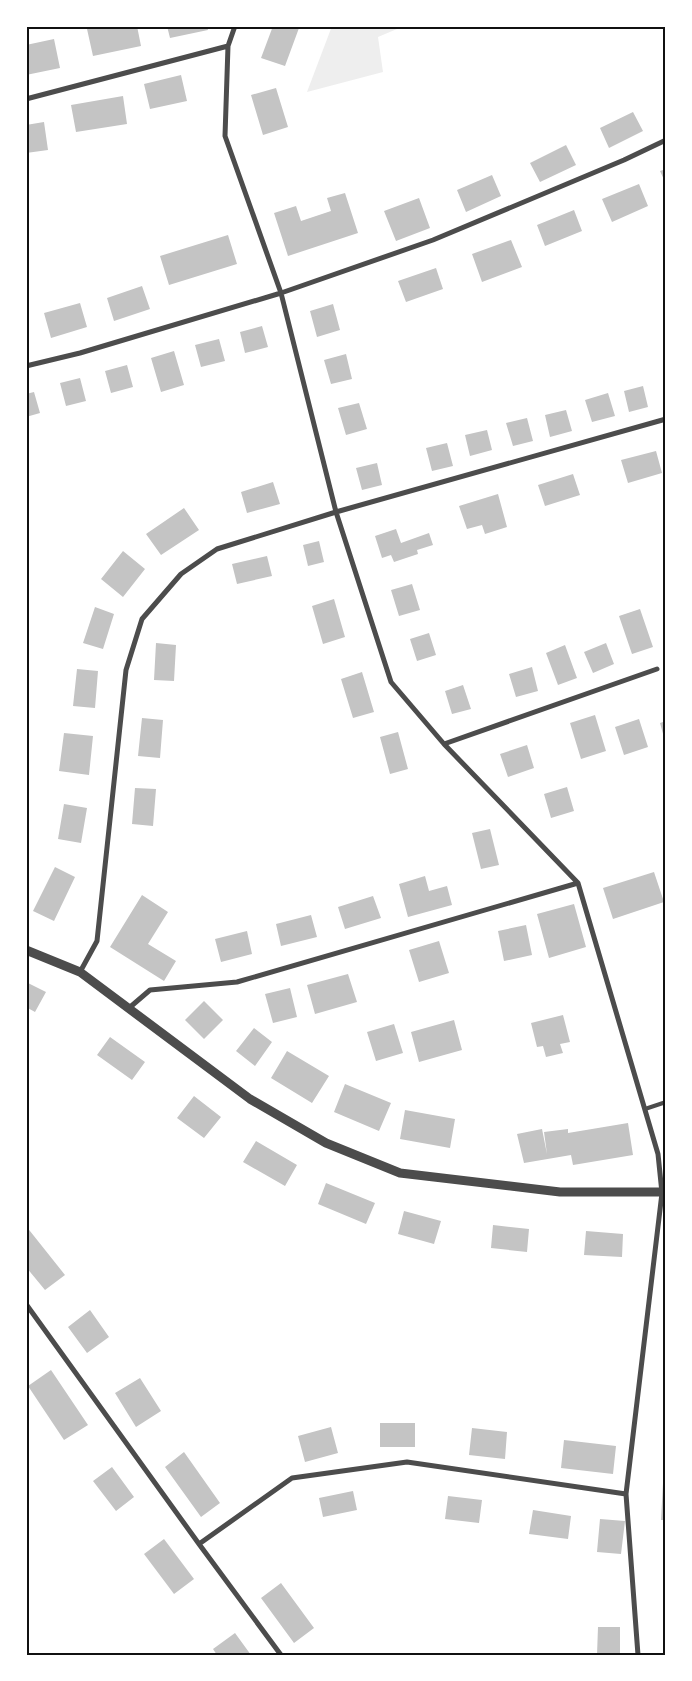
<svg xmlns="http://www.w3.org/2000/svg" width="692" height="1681" font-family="'Alegreya Sans',sans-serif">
	<rect width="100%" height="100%" fill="#fff"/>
	<path fill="#eee" d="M332,26H404L378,37L383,72L307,92Z"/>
	<path fill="#c4c4c4" d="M101,26H137L141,46L93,56L87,29Z
		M167,26H207L208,30L170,38Z
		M273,26H294L299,28L285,66L261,58Z
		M54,39L60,68L26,75V45Z
		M181,75L187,101L150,109L144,84Z
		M276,88L288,127L263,135L251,95Z
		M123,96L127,124L76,132L71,105Z
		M633,112L643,131L609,148L600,128Z
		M44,122L48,150L26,153V125Z
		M566,145L576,165L540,182L530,163Z
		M666,169V184L660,171Z
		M492,175L501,196L466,212L457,190Z
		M639,184L648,206L612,222L602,199Z
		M345,193L358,233L288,256L274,213L296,206L301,221L331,211L327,198Z
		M419,198L430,228L396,241L384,211Z
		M574,210L582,231L545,246L537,225Z
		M228,235L237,264L169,285L160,256Z
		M511,240L522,267L482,282L472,254Z
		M436,268L443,289L406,302L398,281Z
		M142,286L150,309L114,321L107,298Z
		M80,303L87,327L51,338L44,313Z
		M333,304L340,330L317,337L310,311Z
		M262,326L268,347L245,353L240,332Z
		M219,339L225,361L201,367L195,345Z
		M174,351L184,385L161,392L151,358Z
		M346,354L352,379L331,384L324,360Z
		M127,365L133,387L111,393L105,371Z
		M80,378L86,401L66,406L60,383Z
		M643,386L648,407L629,412L624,391Z
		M34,392L40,413L26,417V394Z
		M608,393L615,416L592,422L585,400Z
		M359,403L367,429L346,435L338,408Z
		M566,410L572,431L550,437L545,415Z
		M527,418L533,441L513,446L506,423Z
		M487,430L492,450L470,456L465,435Z
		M447,443L453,466L432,471L426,448Z
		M656,451L662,473L628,483L621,460Z
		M377,463L382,485L362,490L356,468Z
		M573,474L580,495L545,506L538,485Z
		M273,482L280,504L247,513L241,492Z
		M498,494L507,527L485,534L482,525L467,529L459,506Z
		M184,508L199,530L161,555L146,534Z
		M396,529L401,543L429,533L433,545L417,550L418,554L394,562L391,555L382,558L375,536Z
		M319,541L324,562L308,566L303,545Z
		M123,551L145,569L123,597L101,579Z
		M267,556L272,576L237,584L232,564Z
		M412,584L420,610L399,616L391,590Z
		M334,599L345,637L323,644L312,606Z
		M95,607L114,614L103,649L83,643Z
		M640,609L653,647L632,654L619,616Z
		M429,633L436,655L417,661L410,639Z
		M156,643L176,645L174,681L154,680Z
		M606,643L614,664L593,673L584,652Z
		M565,645L577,678L558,685L546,653Z
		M532,667L538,691L516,697L509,674Z
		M77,669L98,671L95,708L73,706Z
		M362,672L374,712L353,718L341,679Z
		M463,685L471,709L452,714L445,691Z
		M595,715L606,751L581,759L570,723Z
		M142,718L163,720L160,758L138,756Z
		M639,719L648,747L624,755L615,727Z
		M666,721V741H665L660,723Z
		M398,732L408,769L390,774L380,737Z
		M64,733L93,736L89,775L59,771Z
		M527,745L534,768L508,777L500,754Z
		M567,787L574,811L551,818L544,794Z
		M135,788L156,789L153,826L132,824Z
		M64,804L87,808L81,843L58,839Z
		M490,829L499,865L481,869L472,833Z
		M55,867L75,877L54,921L33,911Z
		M654,872L664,902L613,919L603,888Z
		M425,876L429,891L447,886L452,905L408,917L399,884Z
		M142,895L168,912L148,944L176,961L164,981L110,947Z
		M373,896L381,918L345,929L338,907Z
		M574,904L586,947L549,958L537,914Z
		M311,915L317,937L281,946L276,924Z
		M526,925L532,955L504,961L498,931Z
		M247,931L252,954L221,962L215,939Z
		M439,941L449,973L419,982L409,950Z
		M348,974L357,1002L315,1014L307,985Z
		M26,982L46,992L35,1012L26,1007Z
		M290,988L297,1017L273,1023L265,994Z
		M204,1001L223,1020L204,1039L185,1020Z
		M563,1015L570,1042L560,1044L563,1053L546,1057L543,1046L537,1047L531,1023Z
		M454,1020L462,1050L419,1062L411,1032Z
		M394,1024L403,1053L376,1061L367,1032Z
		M254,1028L272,1042L255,1066L236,1051Z
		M110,1037L145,1062L132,1080L97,1055Z
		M287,1051L329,1076L312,1103L271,1078Z
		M345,1084L391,1103L379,1131L334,1112Z
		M194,1096L221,1117L204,1138L177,1118Z
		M405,1110L455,1119L450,1148L400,1139Z
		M628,1123L633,1155L573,1165L571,1155L524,1163L517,1134L542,1129L547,1154L544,1132L568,1129V1133Z
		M256,1141L297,1165L285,1186L243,1162Z
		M326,1183L375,1203L366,1224L318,1204Z
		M404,1211L441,1221L434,1244L398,1234Z
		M493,1225L529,1229L527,1252L491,1248Z
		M26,1226L65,1275L45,1290L26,1267Z
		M586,1231L623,1234L622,1257L584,1255Z
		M90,1310L109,1337L87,1353L68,1327Z
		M51,1370L88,1425L64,1440L28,1386Z
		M140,1378L161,1411L136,1427L115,1393Z
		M380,1423H415V1447H380Z
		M331,1427L338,1453L305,1462L298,1436Z
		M472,1428L507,1432L505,1459L469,1455Z
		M564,1440L616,1446L613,1474L561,1468Z
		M184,1452L220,1503L201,1517L165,1467Z
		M112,1467L134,1497L116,1511L93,1481Z
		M663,1483L666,1484V1520H661Z
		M353,1491L357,1510L323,1517L319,1498Z
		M448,1496L482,1500L479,1523L445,1519Z
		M533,1510L571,1516L568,1539L529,1534Z
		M600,1519L625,1521L621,1554L597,1552Z
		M164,1539L194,1579L174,1594L144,1554Z
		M281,1583L314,1628L294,1643L261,1598Z
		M598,1627H620V1655H597Z
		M235,1633L251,1655H217L213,1649Z"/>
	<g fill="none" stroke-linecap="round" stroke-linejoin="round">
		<path stroke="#4c4c4c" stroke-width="4" d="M645,1109L666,1102"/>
		<path stroke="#4c4c4c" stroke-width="5" d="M235,26L228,46L225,136L281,293L336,512L391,682L444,744L578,883L658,1154L662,1193L626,1494L638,1655
			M26,99L228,46
			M26,366L80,353L281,293L433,240L624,160L666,140
			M444,744L657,669
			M80,972L97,941L126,670L142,619L181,574L217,549L336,512L666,419
			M129,1008L150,990L237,982L578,883
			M26,1304L199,1544L281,1655
			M199,1544L292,1478L407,1462L626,1494"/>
		<path stroke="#4c4c4c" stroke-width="9" d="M26,950L80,972L250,1099L326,1143L400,1173L560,1192H666"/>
	</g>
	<rect width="692" height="1681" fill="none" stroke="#ffffff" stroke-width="55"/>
	<rect x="28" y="28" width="636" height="1626" fill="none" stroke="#111" stroke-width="2"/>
</svg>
